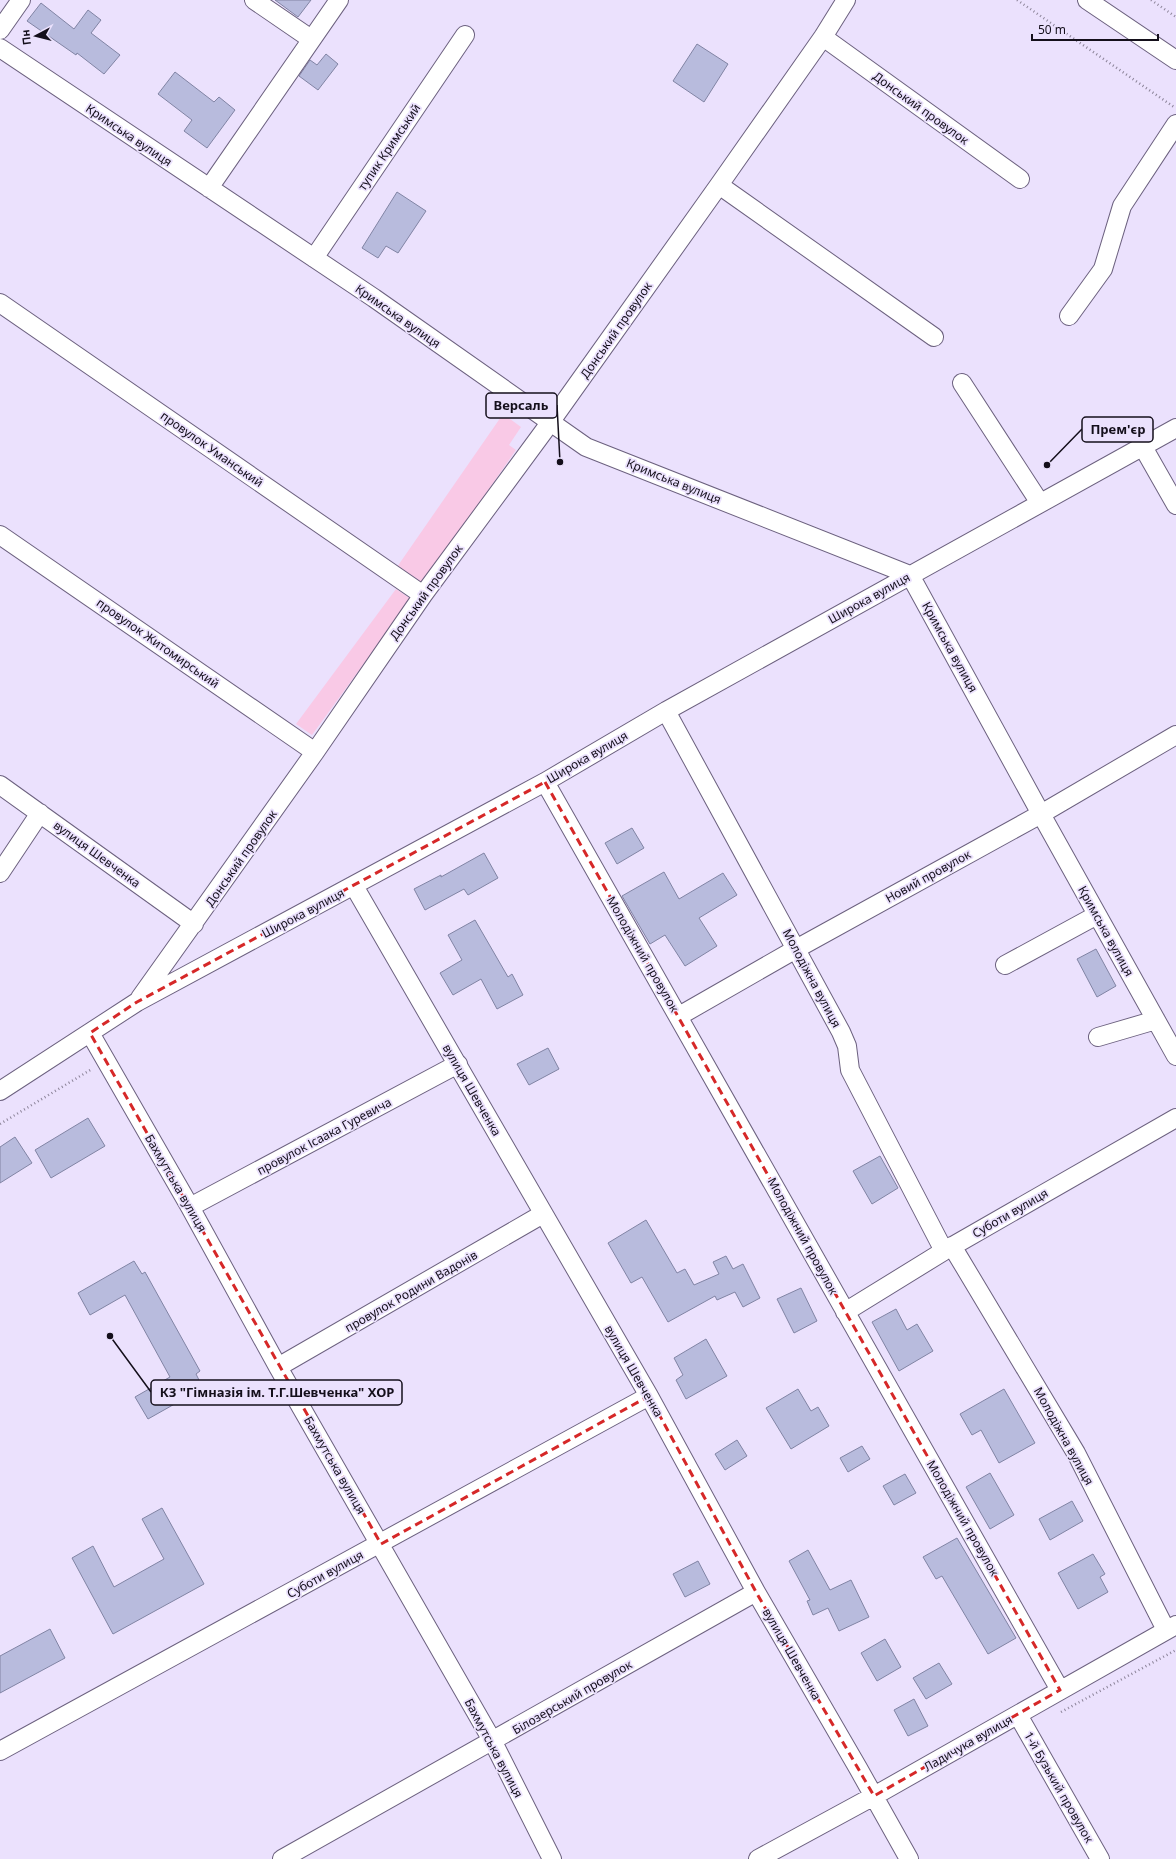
<svg xmlns="http://www.w3.org/2000/svg" width="1176" height="1859" font-family="'Noto Sans',sans-serif">
	<rect width="100%" height="100%" fill="#ebe1fd"/>
	<path fill="#f9c9e6" d="M503,414L521,427L509,445L516,450L423,584L397,567Z
		M396,589L411,599L312,735L296,724Z"/>
	<path fill="#b8bbdd" stroke="#8184a4" d="M275,0H311L298,17Z
		M41,3L74,29L88,10L101,20L91,33L120,55L104,74L77,53L76,55L27,21Z
		M697,44L728,64L704,102L673,81Z
		M326,54L338,64L318,90L299,76L310,60L317,65Z
		M175,72L214,102L219,97L235,110L207,148L184,131L192,120L158,94Z
		M397,192L426,211L398,253L386,246L378,258L362,248Z
		M632,828L644,848L617,864L605,843Z
		M484,853L498,878L468,895L464,889L425,910L414,889L441,875V877Z
		M664,872L679,899L723,873L737,895L699,918L717,946L685,966L665,935L650,944L622,896Z
		M475,920L508,977L512,974L523,995L497,1009L481,979L453,995L440,973L462,960L448,935Z
		M1096,949L1116,986L1097,997L1077,959Z
		M548,1048L559,1069L529,1085L517,1064Z
		M88,1118L105,1146L51,1178L35,1150Z
		M15,1137L32,1163L0,1183V1147Z
		M880,1156L898,1188L872,1204L853,1171Z
		M646,1220L677,1273L685,1269L694,1285L719,1274L713,1262L726,1256L733,1269L743,1264L760,1298L743,1307L735,1292L717,1300L715,1296L668,1322L642,1277L631,1283L608,1243Z
		M134,1261L142,1274L145,1272L200,1371L196,1374L203,1388L148,1419L135,1397L170,1377L125,1295L90,1315L78,1293Z
		M801,1288L817,1321L794,1333L777,1299Z
		M896,1309L907,1330L917,1324L933,1351L899,1371L872,1322Z
		M706,1339L727,1376L686,1399L676,1380L683,1375L674,1358Z
		M798,1389L811,1411L818,1407L829,1426L791,1449L766,1408Z
		M1004,1389L1035,1443L999,1463L981,1430L972,1435L960,1414Z
		M737,1440L747,1456L725,1470L715,1454Z
		M862,1446L870,1459L848,1472L840,1458Z
		M990,1473L1014,1515L990,1529L966,1487Z
		M905,1474L916,1493L894,1505L883,1486Z
		M1072,1501L1083,1521L1050,1540L1039,1519Z
		M162,1508L204,1584L113,1634L72,1558L93,1546L114,1587L164,1559L142,1519Z
		M957,1538L1016,1638L988,1654L942,1576L936,1579L923,1557Z
		M808,1550L830,1590L851,1580L869,1617L839,1631L828,1608L813,1615L807,1601L810,1600L789,1561Z
		M1093,1554L1105,1574L1100,1577L1108,1592L1078,1609L1058,1573Z
		M698,1561L710,1584L685,1597L673,1574Z
		M50,1629L65,1658L0,1693V1656Z
		M885,1639L901,1667L877,1681L861,1653Z
		M939,1663L952,1684L926,1699L913,1678Z
		M914,1699L928,1726L908,1736L894,1710Z"/>
	<g fill="none" stroke-linecap="round" stroke-linejoin="round">
		<g stroke="#6c617f" stroke-width="20">
			<path id="minor" d="M254,0L311,39
				M1087,0L1176,60
				M0,30L21,0
				M823,37L1020,179
				M0,48L374,298L586,447L910,575L1041,814L1176,1056
				M719,185L934,337
				M209,188L339,0
				M314,258L465,35
				M0,303L423,595
				M1069,316L1103,269L1122,206L1176,124
				M962,383L1040,503
				M1143,447L1176,505
				M0,535L315,752
				M666,711L841,1032L847,1046L850,1070L944,1251
				M545,782L1060,1690
				M0,785L194,924
				M0,873L40,813
				M354,886L649,1396L756,1592L858,1768L909,1859
				M1005,965L1097,915
				M140,998L315,752L423,595L544,431L719,185L823,37L846,0
				M679,1016L796,949L1041,814L1176,735
				M90,1033L190,1207L278,1367L493,1742L552,1859
				M1098,1037L1156,1020
				M0,1091L137,1002L545,782L666,711L1176,428
				M190,1207L458,1064
				M952,1246L1076,1453L1166,1630
				M845,1312L944,1251L1176,1118
				M278,1367L543,1214
				M1018,1715L1100,1859
				M0,1751L649,1396
				M282,1859L756,1592
				M758,1859L874,1796L1176,1625"/>
		</g>
		<path stroke="#8c8499" stroke-width="2.5" stroke-dasharray="1 3" stroke-linecap="butt" d="M1017,0L1174,107
			M1151,0L1176,17
			M0,1124L92,1069
			M1061,1712L1176,1650"/>
		<use href="#minor" stroke="#fff" stroke-width="18"/>
	</g>
	<path fill="none" stroke="#d62828" stroke-width="3" stroke-dasharray="8 5" stroke-linejoin="round" d="M545,782L1060,1690L874,1796L756,1592L649,1396L381,1544L90,1033L137,1002Z"/>
	<g text-anchor="middle" dominant-baseline="central" stroke-width="3.5" stroke-linejoin="round" paint-order="stroke">
		<g font-size="12" fill="#140f1b" stroke="#ebe1fd">
			<text transform="translate(921 108) rotate(36)">Донський провулок</text>
			<text transform="translate(129 135) rotate(34)">Кримська вулиця</text>
			<text transform="translate(389 147) rotate(-56)">тупик Кримський</text>
			<text transform="translate(398 316) rotate(35)">Кримська вулиця</text>
			<text transform="translate(616 330) rotate(-55)">Донський провулок</text>
			<text transform="translate(212 449) rotate(35)">провулок Уманський</text>
			<text transform="translate(674 481) rotate(22)">Кримська вулиця</text>
			<text transform="translate(426 592) rotate(-54)">Донський провулок</text>
			<text transform="translate(869 598) rotate(-29)">Широка вулиця</text>
			<text transform="translate(158 643) rotate(35)">провулок Житомирський</text>
			<text transform="translate(950 647) rotate(61)">Кримська вулиця</text>
			<text transform="translate(587 757) rotate(-30)">Широка вулиця</text>
			<text transform="translate(97 854) rotate(36)">вулиця Шевченка</text>
			<text transform="translate(241 858) rotate(-55)">Донський провулок</text>
			<text transform="translate(928 876) rotate(-29)">Новий провулок</text>
			<text transform="translate(303 913) rotate(-28)">Широка вулиця</text>
			<text transform="translate(1106 931) rotate(61)">Кримська вулиця</text>
			<text transform="translate(643 954) rotate(60)">Молодіжний провулок</text>
			<text transform="translate(812 978) rotate(62)">Молодіжна вулиця</text>
			<text transform="translate(472 1090) rotate(60)">вулиця Шевченка</text>
			<text transform="translate(324 1136) rotate(-28)">провулок Ісаака Гуревича</text>
			<text transform="translate(176 1183) rotate(60)">Бахмутська вулиця</text>
			<text transform="translate(1010 1213) rotate(-30)">Суботи вулиця</text>
			<text transform="translate(803 1236) rotate(61)">Молодіжний провулок</text>
			<text transform="translate(411 1291) rotate(-30)">провулок Родини Вадонів</text>
			<text transform="translate(634 1371) rotate(60)">вулиця Шевченка</text>
			<text transform="translate(1064 1436) rotate(61)">Молодіжна вулиця</text>
			<text transform="translate(335 1465) rotate(60)">Бахмутська вулиця</text>
			<text transform="translate(963 1518) rotate(60)">Молодіжний провулок</text>
			<text transform="translate(325 1574) rotate(-29)">Суботи вулиця</text>
			<text transform="translate(792 1654) rotate(60)">вулиця Шевченка</text>
			<text transform="translate(572 1697) rotate(-30)">Білозерський провулок</text>
			<text transform="translate(968 1743) rotate(-30)">Ладичука вулиця</text>
			<text transform="translate(494 1748) rotate(62)">Бахмутська вулиця</text>
			<text transform="translate(1059 1787) rotate(60)">1-й Бузький провулок</text>
		</g>
	</g>
	<path fill="none" stroke="#140f1b" stroke-width="1.5" d="M560 462L557 405M1047 465L1082 429M110 1336L151 1392"/>
	<g fill="#140f1b" stroke="#ebe1fd" stroke-width="1.5">
		<circle cx="560" cy="462" r="4"/>
		<circle cx="1047" cy="465" r="4"/>
		<circle cx="110" cy="1336" r="4"/>
	</g>
	<g fill="#ebe1fd" stroke="#140f1b" stroke-width="1.5">
		<rect x="486" y="393" width="71" height="25" rx="4"/>
		<rect x="1082" y="417" width="71" height="25" rx="4"/>
		<rect x="151" y="1380" width="251" height="25" rx="4"/>
	</g>
	<g font-size="13" text-anchor="middle" font-weight="bold" fill="#140f1b">
		<text x="521" y="410">Версаль</text>
		<text x="1118" y="434">Прем'єр</text>
		<text x="277" y="1397">КЗ "Гімназія ім. Т.Г.Шевченка" ХОР</text>
	</g>
	<g transform="translate(36 36) rotate(263)" stroke="#ebe1fd" stroke-width="3" paint-order="stroke">
	<path d="M0-3L7 15L0 10L-7 15Z" fill="#140f1b"/>
	<text y="-6" font-size="11" font-weight="bold" text-anchor="middle" fill="#140f1b">Пн</text>
	</g>
	<path d="M1032 34v6h126v-6" fill="none" stroke="#140f1b" stroke-width="2"/>
	<text x="1038" y="34" font-size="12" fill="#140f1b" stroke="#ebe1fd" stroke-width="3" paint-order="stroke">50 m</text>
</svg>
